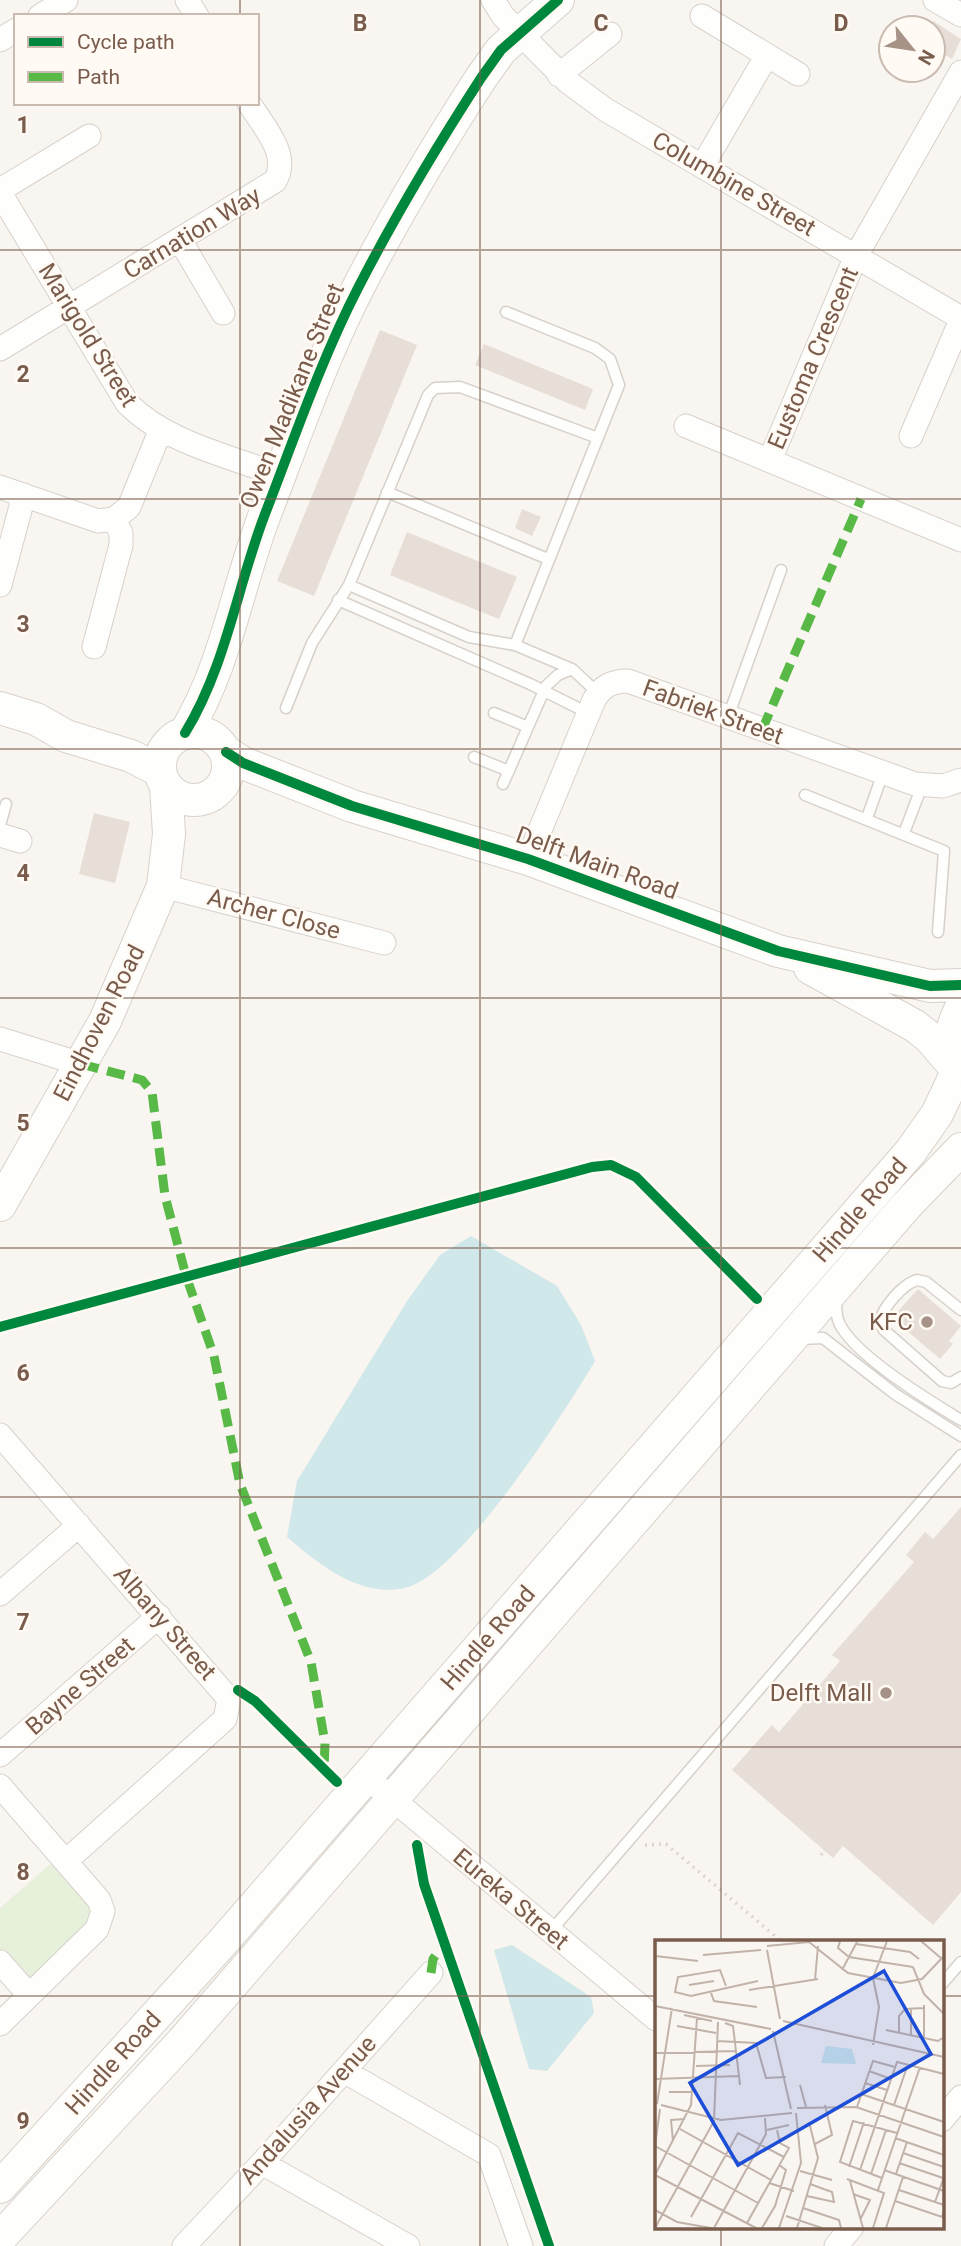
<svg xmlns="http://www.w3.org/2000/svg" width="961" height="2246" font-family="Roboto,sans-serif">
	<rect width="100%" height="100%" fill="#f9f5f0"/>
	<path fill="#e7f0db" d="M55,1860L94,1905L95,1919L34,1978C19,1977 10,1962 0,1951V1908Z"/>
	<path fill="#d0e8ea" d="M471,1236L557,1286L581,1325L595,1361C564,1413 461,1575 405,1588C359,1598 319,1564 287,1537L297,1481L407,1301L440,1255Z
		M512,1945L591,1997L594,2013L547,2071L529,2069L494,1950Z"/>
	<path fill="#e6ded7" d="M933,21L961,39L952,59L933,48Z
		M380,330L417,345L314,596L277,581Z
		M484,344L593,389L585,410L475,365Z
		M522,509L541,517L532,536L515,528Z
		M407,532L517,577L499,619L390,575Z
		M94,813L130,822L115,883L79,874Z
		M918,1289L961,1326L949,1341L953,1344L940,1359L892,1318Z
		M961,1507V1892L933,1925L843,1846L833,1858L732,1770L772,1725L779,1732L840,1661L832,1655L914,1562L906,1555L925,1532L933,1539Z"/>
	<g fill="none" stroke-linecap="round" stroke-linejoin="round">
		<g stroke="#d7d1cb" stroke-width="13">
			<path id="lane" d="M506,312L595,348L610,359L619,385L515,645
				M387,492L548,559
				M349,585L469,637L515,645L572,669L598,693
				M338,600L530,684L588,713
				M286,708L312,643L349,585L428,395L435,388L460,387L598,438
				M494,713L528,727
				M728,717L781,570
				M474,757L509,771
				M503,784L546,686L558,675L572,669
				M805,795L944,851L938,932
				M867,818L883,773
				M0,825L6,804
				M904,833L922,786
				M836,1298C836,1305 836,1313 838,1320C849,1352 931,1402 961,1420
				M961,1310L926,1282L917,1280C903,1284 883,1307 880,1321L884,1330L942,1381L951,1383L961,1377
				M800,1339L823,1338L895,1394L961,1436
				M550,1932L961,1455
				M942,1984L961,1962"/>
		</g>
		<g stroke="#d7d1cb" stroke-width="25">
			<path id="street" d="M187,0L197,16
				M493,0L503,16L568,82L606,110L961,318
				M935,0L961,15
				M40,16L66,0
				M702,16L798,74
				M0,40L16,30
				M559,75L610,34
				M703,165L767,55
				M0,190L89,136
				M0,193L127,403C166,443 230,456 281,476
				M180,240L223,313
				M0,349L275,181C291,155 263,126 249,103
				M686,426L961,540
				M911,436L961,320
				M770,460L856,256L961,72
				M0,487L98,521L114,519L129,507L161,429
				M0,585L24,495
				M94,647L121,545V533L114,519
				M0,835L20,841
				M528,859L594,700C602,686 612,681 628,681L915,784L943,786L961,780
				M163,886L384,943
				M0,1039L81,1064
				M0,1435L229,1699L225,1719L66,1861
				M0,1594L79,1525
				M0,1755L159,1616
				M366,1777L656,2019
				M0,1786L99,1900L103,1911L97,1929L0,2024
				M0,1962L29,1995
				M344,2071L489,2155L521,2246
				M942,2120L961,2097
				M262,2163L408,2246
				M184,2246L262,2163L431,1973
				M836,2246L852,2227"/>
		</g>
		<g stroke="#d9d2cb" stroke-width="34">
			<path id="secondary" d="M0,708L36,719L66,736L131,756L160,771
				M160 766a34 34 0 1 1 68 0a34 34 0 1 1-68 0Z
				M185,733C226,666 237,587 265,514C294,439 321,360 358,288C395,216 437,146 481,78L501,50L558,0
				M226,752L243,763L352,806L528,859L778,951L930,986L961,985
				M810,968L915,1026L930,1038L953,1065
				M955,1070C947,1049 951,1027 961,1008
				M0,1205L105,1021L163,886L169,834L166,786
				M0,2187L221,1944L911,1151L937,1114L956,1074
				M0,2238L183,2041L906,1206L961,1149"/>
		</g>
		<path stroke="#dcd5d0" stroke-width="3.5" stroke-dasharray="2 5" stroke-linecap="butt" d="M0,1327L592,1167L611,1165L636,1177L754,1296
			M248,1697L333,1779
			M645,1845L666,1844L781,1941
			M418,1847L424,1884L549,2246
			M821,1855L826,1849"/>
		<use href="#lane" stroke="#fefefd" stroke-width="10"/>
		<use href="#street" stroke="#fefefd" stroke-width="23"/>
		<use href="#secondary" stroke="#fefefd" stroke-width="32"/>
		<path stroke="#58b947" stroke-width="9" stroke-dasharray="18 9" stroke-linecap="butt" d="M762,730L861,499
			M81,1064L142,1080L152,1092L165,1196L186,1276L214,1356L240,1484L311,1662L325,1743L324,1770
			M431,1973L433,1959L445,1943"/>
		<g stroke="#fffaf3" stroke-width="15">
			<path id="cycleway" d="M185,733C226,666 237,587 265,514C294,439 321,360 358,288C395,216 437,146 481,78L501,50L558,0
				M226,752L243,763L352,806L528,859L778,951L930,986L961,985
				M0,1327L592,1167L611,1165L636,1177L757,1299
				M238,1690L255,1701L337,1782
				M417,1845L424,1884L549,2246"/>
		</g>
		<use href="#cycleway" stroke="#00873e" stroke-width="10"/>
	</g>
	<path fill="none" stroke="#7a5c4d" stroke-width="2" stroke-opacity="0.55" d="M240,0V16M480,0V2246M721,0V1941M240,103V2246M0,250H961M0,499H961M0,749H961M0,998H961M0,1248H961M0,1497H961M0,1747H961M0,1996H656M942,1996H961M721,2227V2246"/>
	<g fill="#a69286" stroke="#fffaf3" stroke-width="2.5">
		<circle cx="927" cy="1322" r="7"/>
		<circle cx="886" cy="1693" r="7"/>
	</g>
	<g text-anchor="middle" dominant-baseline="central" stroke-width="5" stroke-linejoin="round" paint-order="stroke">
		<g font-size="24" fill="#7a5c4d" stroke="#fffaf3">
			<text transform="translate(734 184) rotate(30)">Columbine Street</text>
			<text transform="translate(192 233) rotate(-31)">Carnation Way</text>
			<text transform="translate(88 335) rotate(58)">Marigold Street</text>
			<text transform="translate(813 358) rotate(-67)">Eustoma Crescent</text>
			<text transform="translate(292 396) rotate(-68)">Owen Madikane Street</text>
			<text transform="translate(713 712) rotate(20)">Fabriek Street</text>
			<text transform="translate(597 863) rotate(20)">Delft Main Road</text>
			<text transform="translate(274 914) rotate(15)">Archer Close</text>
			<text transform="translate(99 1023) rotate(-63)">Eindhoven Road</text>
			<text transform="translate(860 1210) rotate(-49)">Hindle Road</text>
			<text transform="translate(165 1623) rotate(49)">Albany Street</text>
			<text transform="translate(488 1638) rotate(-49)">Hindle Road</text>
			<text transform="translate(80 1686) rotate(-41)">Bayne Street</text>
			<text transform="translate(511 1899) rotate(40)">Eureka Street</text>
			<text transform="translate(113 2063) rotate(-48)">Hindle Road</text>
			<text transform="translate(308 2110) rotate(-48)">Andalusia Avenue</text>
		</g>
		<g font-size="24" fill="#7a5c4d" stroke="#fffaf3" text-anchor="end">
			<text x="913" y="1322">KFC</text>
			<text x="872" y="1693">Delft Mall</text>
		</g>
	</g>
	<g transform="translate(655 1940)">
		<rect width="289" height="289" fill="#f9f5f0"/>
		<path d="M171,106L197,109L201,124L166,123Z" fill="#d0e8ea"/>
		<path fill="none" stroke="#c2b3aa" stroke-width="2" d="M185,1L183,8L194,17L258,27M266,1L287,19M201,4L255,12L264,19M112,6L154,2L193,33L246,43L267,39L289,16M112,10L125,79M48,15L106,10M0,16L43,21M258,27L269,54L289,74M187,30L202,2M160,40L163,6M34,45L59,41M71,46L65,30L23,37L20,52L36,56L103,41M94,50L163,39M56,53L59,61L102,67M0,66L116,89M256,68V95M29,75L57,81M128,81L289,117M70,83L78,86L85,145M22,86L61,93M231,90L283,101L289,97M118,91L136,169M244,93V76L250,69L269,68M269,98V65M62,101L101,103L111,138L131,137M218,105L224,67L218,38L232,1M0,113L81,111M41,126L75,125M214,131L236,139M0,139L84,136M210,143L232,150M145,145L151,167M14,152H36M206,154L289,182M2,164L17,68M6,165L66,180L137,173M239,165L253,124M202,167L218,121L240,127M142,168L201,167L289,197M25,189L116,240M112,190L134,185M240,198L289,215M18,201L16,180L30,179M160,204L177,195L170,165M0,206L103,263M0,206L5,169M248,213L289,227M244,223L288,238M194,227L209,182M205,230L242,122L289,134M229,230L289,251M145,231L177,240M216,234L231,190M241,234L252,202M0,235L36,165L42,78M0,235L101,288M227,238L185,222L198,181L242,193M192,239L229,253L218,288M195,241L208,288M114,243L139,251M223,250L265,127M244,250L289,265M198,254L215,260L205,280M152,256L179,262L177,252L155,244M240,261L287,277L289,271M280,262L289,237M148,268L184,280L186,288M0,270L22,282L56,288M131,276L167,288M36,277L83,193L129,217M92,283L134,208L125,203L122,190M0,288L59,181L63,82M59,288L111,194L110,178M107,288L120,266L131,230L124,225M124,288L146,223L141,173M142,288L163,218L154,182M231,288L248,237"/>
		<path fill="#1d4ed8" fill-opacity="0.15" stroke="#1d4ed8" stroke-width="3.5" d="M229,31L276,114L83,225L35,143Z"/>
		<rect width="289" height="289" fill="none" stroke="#7a5c4d" stroke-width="3.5"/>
	</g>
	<g font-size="23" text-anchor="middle" font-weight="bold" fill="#7a5c4d" stroke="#fffaf3" stroke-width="5" stroke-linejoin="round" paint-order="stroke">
		<text x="360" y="31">B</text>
		<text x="601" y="31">C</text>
		<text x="841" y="31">D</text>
		<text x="23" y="133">1</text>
		<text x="23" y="382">2</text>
		<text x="23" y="632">3</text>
		<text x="23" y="881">4</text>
		<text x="23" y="1131">5</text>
		<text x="23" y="1381">6</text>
		<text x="23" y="1630">7</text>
		<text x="23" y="1880">8</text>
		<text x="23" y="2129">9</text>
	</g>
	<rect x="14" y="14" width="245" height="91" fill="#fffaf3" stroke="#cabbb1" stroke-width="2"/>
	<rect x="28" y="37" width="35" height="10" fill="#00873e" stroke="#cabbb1" stroke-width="2"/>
	<text x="77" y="49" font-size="21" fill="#7a5c4d">Cycle path</text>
	<rect x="28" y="72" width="35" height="10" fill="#58b947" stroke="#cabbb1" stroke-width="2"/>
	<text x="77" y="84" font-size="21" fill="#7a5c4d">Path</text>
	<g transform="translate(912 49) rotate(120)"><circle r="33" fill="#fffaf3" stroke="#cabbb1" stroke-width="2"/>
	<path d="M0-5L12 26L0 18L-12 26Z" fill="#a69286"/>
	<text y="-10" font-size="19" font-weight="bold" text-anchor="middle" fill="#7a5c4d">N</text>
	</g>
</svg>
